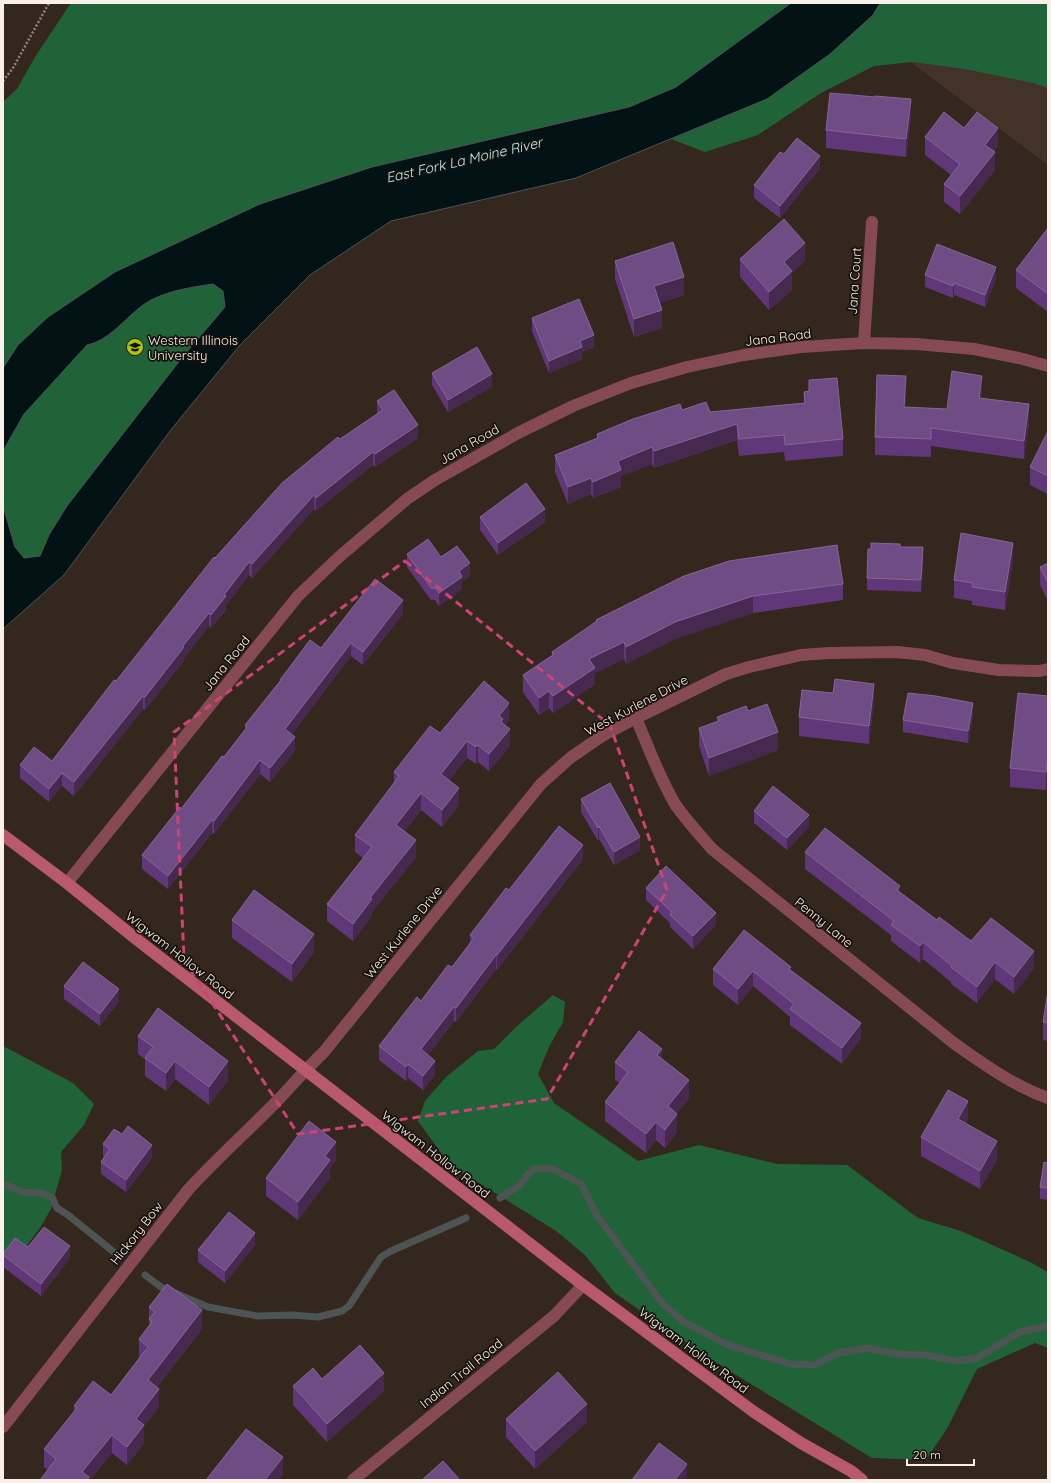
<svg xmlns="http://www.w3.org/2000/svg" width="1051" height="1483" font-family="Quicksand,sans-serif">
	<rect width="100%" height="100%" fill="#34271d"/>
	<path fill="#423227" d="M832,3H1048V165Z"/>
	<path fill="#206339" d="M71,3H791L676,87L629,107L372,167L260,204L115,272L48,317L18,345L3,368V102L17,89L35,57Z
		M880,3H1048V88L1033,83L965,69L913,62L874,66L821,93L758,135L705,152L671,139L767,99L830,54L873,15Z
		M213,284L223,291L225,307L181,359L67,506L49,535L40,556L24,558L15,547L3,506V451L24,414L87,345C112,340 131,309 153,299C172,290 193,287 213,284Z
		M553,995L565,1002L563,1022L549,1047L538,1074L554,1103L638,1161L699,1145L777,1164L847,1165L918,1218L961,1231L1030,1262L1048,1272V1348L1035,1343L977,1369L948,1427L926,1460L872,1458L707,1357L615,1293L585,1255L556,1231L450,1165L418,1121L425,1101L446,1077L478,1051L494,1049L516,1027Z
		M3,1046L73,1083L94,1104L84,1125L61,1152L62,1170L51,1209L40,1228L22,1252L8,1267L3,1268Z"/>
	<path fill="#031214" stroke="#4d5554" d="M791,3H880L873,15L830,54L767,99L576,178L391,221L310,275L240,345L170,431L64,575L3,629V506L15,547L24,558L40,556L49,535L67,506L181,359L225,307L223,291L213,284C193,287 172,290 153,299C130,310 113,340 87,345L24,414L3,451V368L18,345L48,317L115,272L260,204L372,167L629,107L676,87Z"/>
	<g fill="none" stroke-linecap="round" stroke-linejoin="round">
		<path stroke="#4d5554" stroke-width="7" d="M3,1184L23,1192L40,1193L52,1197L57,1208L68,1215L115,1253
			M500,1198L520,1185L528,1174L534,1169H553L581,1184L596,1214L662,1303L684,1322L728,1345L791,1364L815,1365L838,1353L867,1348L896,1354L925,1355L958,1361L977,1358L1020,1332L1048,1326
			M145,1275L161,1287L208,1307L257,1316L292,1315L318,1317L342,1311L349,1306L381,1257L391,1251L466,1218"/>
		<path stroke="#92867e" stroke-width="2.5" stroke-dasharray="2 2" stroke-linecap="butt" d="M3,81L13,68L49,3"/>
		<path stroke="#864a54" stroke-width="12" d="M864,343L872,222
			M636,718C648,746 659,777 675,804C686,820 699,834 712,849L955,1044C985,1065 1014,1086 1048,1098
			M67,883L298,596L339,557L407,499L435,480L518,433L573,406L631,383L687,367L744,355L801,347L864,343L916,344L974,349L1019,358L1048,366
			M3,1427L188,1190C217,1158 249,1130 279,1099C294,1083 308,1067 323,1053L541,784L570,758L602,736L636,718L726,674L749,667L801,655L829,653L897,652L925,655L953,663L999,670L1040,671L1048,669
			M353,1480L554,1316L583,1285"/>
		<path stroke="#b85a6b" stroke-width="12" d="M3,835L67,883L135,938L583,1285L754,1412L801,1443L851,1471L862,1480"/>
	</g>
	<path fill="#603879" d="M911,118L906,157L826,148V130Z
		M964,128L998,146L994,151L995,170L960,214L944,202V184L951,175L925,155V137Z
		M784,154L820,168L780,218L754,198V185Z
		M1048,228V312L1016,288V270Z
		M740,259L805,261L792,273V290L769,310L740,277Z
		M615,261L684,295L660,303L662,328L634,337L615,279Z
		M925,275L996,279L985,307L954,295L953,298L925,287Z
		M532,318L594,347L582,352V359L549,373L532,331Z
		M432,373L492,387L448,412L432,385Z
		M809,380L843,439V456L785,461L784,452L739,456L737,440L654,468L652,464L621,476V487L593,498L591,494L568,504L555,472V455L597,438V434L682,410L710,412L804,404V392L809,391Z
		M906,394L905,407L947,409L982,394V398L1029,423L1024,459L931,446V457L875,455V437Z
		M377,401L418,438L375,467L373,465L316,511L314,509L252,578L249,575L226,605V610L211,628L209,626L184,658V661L145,710L143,709L74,796L62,786L49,802L20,778V765L52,761L215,558L340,439L377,414Z
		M1048,431V494L1030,485V467Z
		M480,517L545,522L498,555L480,530Z
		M900,547L923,560L921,592L867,590V578Z
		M407,554L441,557L470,576L462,581V589L439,606L435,600H431L407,567Z
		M1013,561L1005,610L972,605V601L954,598V580Z
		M1048,563V601L1040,585V567Z
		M684,576L843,584V600L753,613L675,639L626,664L624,659L595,673V684L553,713L549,708L539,715L523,692V675L552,655V652L596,622V620Z
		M403,614L363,665L351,656L292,734L295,751L270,782L260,774L214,834L212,833L168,889L142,869V855L181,809L245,730V725L280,682V680L321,648Z
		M833,693L874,702L869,744L799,736V717Z
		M1048,696V773L1046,790L1010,787V768Z
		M748,711L778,750L709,776L699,746V728L717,721V717Z
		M973,715L968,743L903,732V720Z
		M509,720L505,725L510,746L489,771L478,762L476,764L467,758L449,780L459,805L442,827L421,810L404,832L416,857L372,912V916L353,941L327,921V904L363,858L355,852V835L394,783V772L440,733Z
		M581,799L640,850L614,865L599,839L598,841L581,812Z
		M754,811L809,827L787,850L754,823Z
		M805,852L900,893L937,920L971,941L1034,968L1014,994L995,979L977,1003L951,984V982L923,959L920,963L891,941V935L805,869Z
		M583,859L497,970L496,969L456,1022L454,1021L428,1055L435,1075L423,1090L408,1078L406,1081L379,1060V1046L452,967L470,943V935L509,890Z
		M646,888L716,925L693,949L670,927V923L646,900Z
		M232,920L314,952L292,982L232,938Z
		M713,969L791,970L861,1038L842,1064L790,1025V1017L753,986L738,1005L713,985Z
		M64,986L119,1001L100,1026L64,999Z
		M1048,991V1041L1043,1040V1022Z
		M138,1036L228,1080L209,1105L175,1079L166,1091L145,1076V1059L138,1054Z
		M662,1058L689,1098L677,1113V1132L665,1148L656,1140L646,1153L605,1121V1102L620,1083L615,1080V1062Z
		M968,1119L966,1124L997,1160L980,1189L921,1156V1137Z
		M103,1144L152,1158L126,1192L101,1174V1162L104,1157L103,1156Z
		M336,1160L330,1168V1178L298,1220L266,1196V1178Z
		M1048,1163V1200L1040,1199V1187Z
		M255,1245L225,1283L198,1262V1250Z
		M28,1247L70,1258L41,1296L3,1267V1254Z
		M149,1307L202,1329L157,1387L159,1407L144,1426V1443L127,1465L112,1453L90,1480H40L48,1470L44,1467V1449L74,1411V1406L111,1395L139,1358V1339L149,1326Z
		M322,1379L384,1391L327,1442L293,1405V1386Z
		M506,1419L587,1422L535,1469L506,1437Z"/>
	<path fill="#47294f" d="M911,99V118L906,157V139Z
		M998,128V146L985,163V145Z
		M995,152V170L960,214V196Z
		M820,156V168L780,218V206Z
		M805,243V261L792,273V290L769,310V292L784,262Z
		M996,267V279L985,307V295Z
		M684,277V295L654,305V286Z
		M954,283V295L953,298V286Z
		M662,310V328L634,337V319Z
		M594,335V347L582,352V359L549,373V361L580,341Z
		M492,374V387L448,412V400Z
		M906,376V394L904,425V407Z
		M982,376V394L979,416V398Z
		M1029,404V423L1024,459V441Z
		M737,424V440L654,468V451Z
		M418,425V438L375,467V454Z
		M652,447V464L621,476V487L593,498V482L618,461Z
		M373,452V465L316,511V498Z
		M591,478V494L568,504V487Z
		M314,495V509L252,578V564Z
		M545,509V522L498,555V543Z
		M1013,543V561L1005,610V592Z
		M923,547V560L921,592V580Z
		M249,562V575L226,605V610L211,628V615L224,595Z
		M470,563V576L462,581V589L439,606V593L459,571Z
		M753,596V613L675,639L626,664V647L675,622Z
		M403,600V614L363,665V652Z
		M209,613V626L184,658V661L145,710V697L183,646Z
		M624,642V659L595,673V684L553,713V696L589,659Z
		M351,643V656L285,743V729Z
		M874,684V702L869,744V726Z
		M549,691V708L539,715V698Z
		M143,696V709L74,796V782Z
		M509,703V720L503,727L499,716Z
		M973,703V715L968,743V731Z
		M510,729V746L489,771V754Z
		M778,732V750L709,776V758Z
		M295,737V751L270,782V768Z
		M467,741V758L441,791V774Z
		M478,745V762L476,764V747Z
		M1048,755V773L1046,790V772Z
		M260,760V774L214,834V821Z
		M62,773V786L49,802V789Z
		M459,788V805L442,827V810Z
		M421,793V810L396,842V825Z
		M809,815V827L787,850V838Z
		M212,820V833L168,889V876Z
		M599,826V839L598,841V828Z
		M640,837V850L614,865V852Z
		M416,840V857L372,912V916L353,941V924L370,898Z
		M583,845V859L497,970V955Z
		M900,886V903L897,890Z
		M716,913V925L693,949V936Z
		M314,934V952L292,982V964Z
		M923,942V959L920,963V946Z
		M4,949V967L3,968V950Z
		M1034,951V968L1014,994V977Z
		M496,955V969L456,1022V1008Z
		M995,962V979L977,1003V987Z
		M753,971V986L738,1005V989Z
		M119,989V1001L100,1026V1014Z
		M454,1007V1021L421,1064V1049Z
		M861,1023V1038L842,1064V1048Z
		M662,1049V1068L657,1055Z
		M175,1061V1079L166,1091V1073Z
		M228,1061V1080L209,1105V1087Z
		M435,1061V1075L423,1090V1076Z
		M408,1064V1078L406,1081V1067Z
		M689,1080V1098L668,1125V1106Z
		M968,1101V1119L958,1137V1119Z
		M677,1114V1132L665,1148V1130Z
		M656,1122V1140L646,1153V1134Z
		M997,1141V1160L980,1189V1171Z
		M336,1142V1160L330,1168V1178L298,1220V1202L325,1156Z
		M152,1145V1158L126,1192V1180Z
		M255,1233V1245L225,1283V1271Z
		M70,1246V1258L41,1296V1284Z
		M202,1310V1329L148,1398V1380Z
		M384,1373V1391L327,1442V1424Z
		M159,1389V1407L144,1426V1443L127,1465V1447L136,1419Z
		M587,1404V1422L535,1469V1451Z
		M112,1435V1453L90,1480H82V1472Z
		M283,1457V1475L279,1480H265Z
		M687,1464V1477L685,1480H675Z"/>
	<path fill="#704c85" stroke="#866595" d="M830,93L875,97V96L911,99L906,139L826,130Z
		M944,112L964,128L977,112L998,128L985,145L995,152L960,196L944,184L960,164L925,137Z
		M797,138L820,156L780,206L754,185L780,152L784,154Z
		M784,219L805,243L784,262L792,271L769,292L740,259Z
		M1048,228V294L1016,270Z
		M673,242L684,277L654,286L662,310L634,319L615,261Z
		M937,244L996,267L985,295L954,283L953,286L925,275Z
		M579,299L594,335L580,341L582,347L549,361L532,318Z
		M477,347L492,374L448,400L432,373Z
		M952,371L982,376L979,398L1029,404L1024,441L931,428V439L875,437L877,375L906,376L904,407L947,409Z
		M837,378L843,439L785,445L784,435L739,439L737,424L654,451L652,447L618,461L621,470L593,482L591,478L568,487L555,455L598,438L597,434L633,419L680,404L682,410L706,402L710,412L805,403L804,392L809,391V380Z
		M394,390L418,425L375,454L373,452L316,498L314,495L252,564L249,562L224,595L226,596L211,615L209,613L183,646L184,647L145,697L143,696L74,782L62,773L49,789L20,765L34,747L52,761L114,680L116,681L214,557L215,558L282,483L338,437L340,439L383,410L377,401Z
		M1048,431V476L1030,467Z
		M526,483L545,509L498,543L480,517Z
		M961,533L1013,543L1005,592L972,587L973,583L954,580Z
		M428,539L441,557L457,546L470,563L459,571L462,577L439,593L435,588H431L407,554Z
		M871,543L900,544V547H923L921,580L867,578L868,549H871Z
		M837,545L843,584L753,596L675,622L626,647L624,642L589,659L595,668L553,696L549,691L539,698L523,675L553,655L552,652L597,621L596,620L684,576L729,561Z
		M1048,563V583L1040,567Z
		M375,579L403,600L363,652L351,643L285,729L295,737L270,768L260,760L214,821L212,820L168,876L142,855L180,807L181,809L222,756L224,757L247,727L245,725L281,680H280L310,640L321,648Z
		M835,679L874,684L869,726L799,717L802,690L833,693Z
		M484,681L509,703L499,716L503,719L501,722L510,729L489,754L478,745L476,747L467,741L441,774L459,788L442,810L421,793L396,825L416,840L370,898L372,899L353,924L327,904L372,847L355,835L399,776L394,772L430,726L440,733Z
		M908,693L936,696L973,703L968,731L903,720Z
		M1018,693L1048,696V755L1046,772L1010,768Z
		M767,704L778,732L709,758L699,728L719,721L717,717L746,706L748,711Z
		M610,783L640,837L614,852L599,826L598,828L581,799Z
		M773,786L809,815L787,838L754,811Z
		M559,826L583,845L497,955H496L456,1008L454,1007L421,1049L435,1061L423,1076L408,1064L406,1067L379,1046L417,997L421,1001L448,965L452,967L474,938L470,935L506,888L509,890Z
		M825,828L900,886L897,890L937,920L939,917L971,941L991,918L1034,951L1014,977L995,962L977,987L951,967L952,966L923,942L920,946L891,925L894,921L805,852Z
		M666,866L716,913L693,936L670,915L672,912L646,888Z
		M254,890L314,934L292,964L232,920Z
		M744,930L791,967L789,969L861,1023L842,1048L790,1009L794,1004L753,971L738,989L713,969Z
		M83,962L119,989L100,1014L64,986Z
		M1048,991V1023L1043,1022Z
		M158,1008L228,1061L209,1087L175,1061L166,1073L145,1058L153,1047L138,1036Z
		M639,1031L662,1049L657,1055L689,1080L668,1106L677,1114L665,1130L656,1122L646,1134L605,1102L628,1072L615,1062Z
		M948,1090L968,1101L958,1119L997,1141L980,1171L921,1137Z
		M309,1121L336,1142L325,1156L330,1160L298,1202L266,1178Z
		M128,1126L152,1145L126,1180L101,1162L110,1149L103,1144L114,1129L122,1134Z
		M1044,1162L1048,1163V1188L1040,1187Z
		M229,1212L255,1233L225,1271L198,1250Z
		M44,1227L70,1246L41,1284L3,1255V1254L15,1238L28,1247Z
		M167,1284L202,1310L148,1380L159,1389L136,1419L144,1425L127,1447L112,1435L82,1472L89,1477L87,1480H40L56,1459L44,1449L77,1408L74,1406L93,1381L111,1395L148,1347L139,1339L152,1322L149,1319L155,1312L149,1307Z
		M360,1345L384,1373L327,1424L293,1386L313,1368L322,1379Z
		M558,1372L587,1404L535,1451L506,1419Z
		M246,1429L283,1457L265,1480H206Z
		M659,1443L687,1464L675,1480H632Z
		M443,1461L460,1480H422Z"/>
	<path fill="none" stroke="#cd4378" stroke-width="3" stroke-dasharray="8 5" stroke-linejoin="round" d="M405,561L610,725L667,890L547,1099L298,1134L184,960L174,732Z"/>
	<defs>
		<g id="university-disc" transform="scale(0.9)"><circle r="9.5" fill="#afc508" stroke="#17110d"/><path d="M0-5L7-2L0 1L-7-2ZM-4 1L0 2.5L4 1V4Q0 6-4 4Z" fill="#111"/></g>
	</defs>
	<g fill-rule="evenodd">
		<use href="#university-disc" x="135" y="347"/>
	</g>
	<g text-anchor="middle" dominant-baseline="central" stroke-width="3.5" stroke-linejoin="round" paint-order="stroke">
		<g font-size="13" fill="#f9f0ea" stroke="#17110d">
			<text transform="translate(854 281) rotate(-86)">Jana Court</text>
			<text transform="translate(778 337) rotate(-7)">Jana Road</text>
			<text transform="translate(469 444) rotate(-30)">Jana Road</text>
			<text transform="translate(226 663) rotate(-51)">Jana Road</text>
			<text transform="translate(636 705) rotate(-28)">West Kurlene Drive</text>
			<text transform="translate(824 922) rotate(39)">Penny Lane</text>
			<text transform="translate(403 932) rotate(-51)">West Kurlene Drive</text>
			<text transform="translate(180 955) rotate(38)">Wigwam Hollow Road</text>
			<text transform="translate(436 1154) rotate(38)">Wigwam Hollow Road</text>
			<text transform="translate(136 1233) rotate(-52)">Hickory Bow</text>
			<text transform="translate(694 1350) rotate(37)">Wigwam Hollow Road</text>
			<text transform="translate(461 1373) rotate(-39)">Indian Trail Road</text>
		</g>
		<g font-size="13" fill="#f9f0ea" stroke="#17110d" text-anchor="start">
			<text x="148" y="340">Western Illinois<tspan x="148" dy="15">University</tspan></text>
		</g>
		<g font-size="14" font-style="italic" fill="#b5f0f7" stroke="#17110d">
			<text transform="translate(464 160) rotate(-13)">East Fork La Moine River</text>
		</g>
	</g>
	<rect width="1051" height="1483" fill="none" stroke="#f9f0ea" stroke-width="8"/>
	<path d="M907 1459v6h67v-6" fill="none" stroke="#f9f0ea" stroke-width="2"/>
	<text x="913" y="1459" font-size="12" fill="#f9f0ea" stroke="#17110d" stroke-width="3" paint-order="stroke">20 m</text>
</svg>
